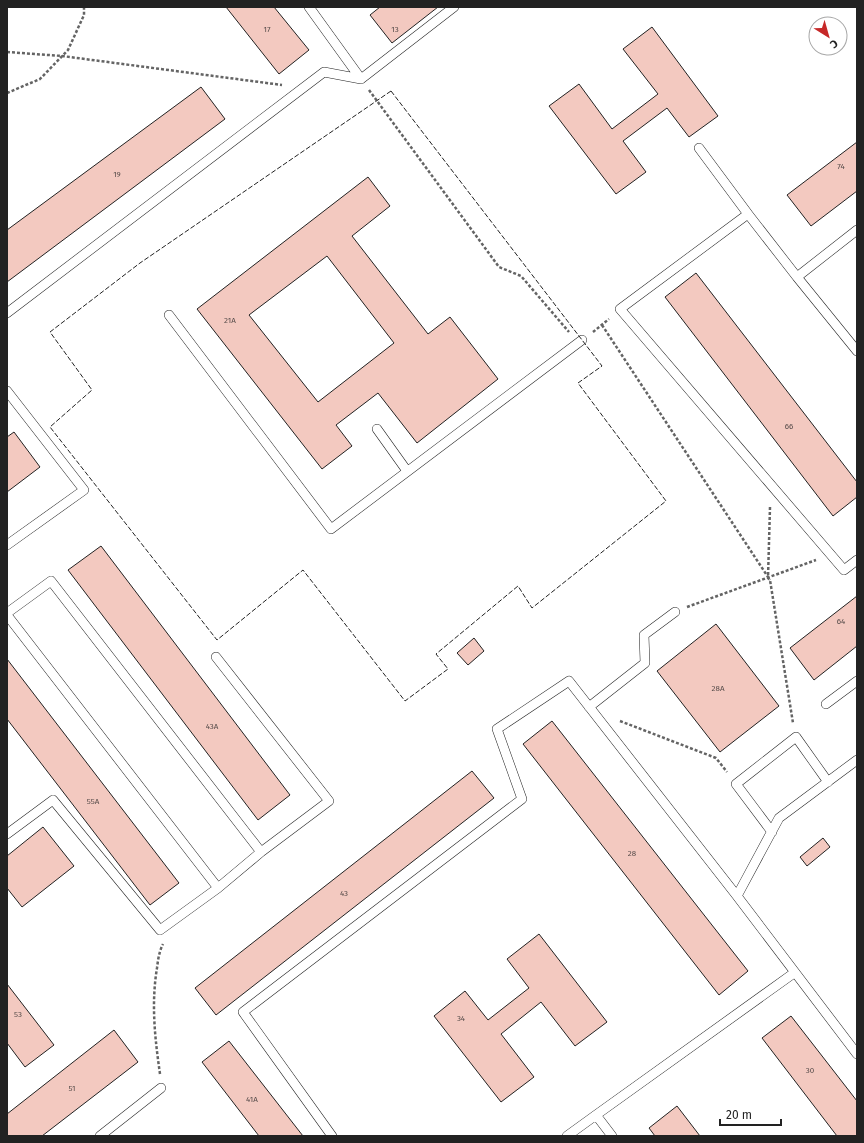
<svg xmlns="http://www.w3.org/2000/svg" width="864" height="1143" font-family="'Fira Sans',sans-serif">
	<rect width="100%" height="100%" fill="#fff"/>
	<path fill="#f3c9c0" stroke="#222" fill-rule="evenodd" d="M226,7H274L309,50L279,74Z
		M380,7H438L392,43L370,15Z
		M652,27L718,116L689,137L667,108L623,141L646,172L616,194L549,106L579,84L612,129L658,94L623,49Z
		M201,87L225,119L7,282V230Z
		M857,142V191L811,226L787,195Z
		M368,177L390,206L352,236L428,334L450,317L498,379L417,443L378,393L336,425L352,446L322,469L197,309ZM327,256L394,343L318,402L249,315Z
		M696,273L857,482V497L833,516L665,297Z
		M14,432L40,467L7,492V437Z
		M101,546L290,795L258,820L68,570Z
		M857,596V646L814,680L790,648Z
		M716,624L779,706L720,752L657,671Z
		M474,638L484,651L468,665L457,653Z
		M7,659L179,883L150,905L7,719Z
		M552,721L748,971L719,995L523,744Z
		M472,771L494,798L216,1015L195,988Z
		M43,827L74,866L22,907L7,888V856Z
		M823,838L830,847L807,866L800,857Z
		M539,934L607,1022L575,1046L541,1002L501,1034L534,1077L501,1102L434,1016L465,991L488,1020L529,988L507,959Z
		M7,984L54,1045L25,1067L7,1043Z
		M791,1016L857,1101V1136H837L762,1038Z
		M114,1030L138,1062L42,1136H7V1114Z
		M229,1041L303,1136H259L202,1062Z
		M677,1106L700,1136H655L649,1128Z"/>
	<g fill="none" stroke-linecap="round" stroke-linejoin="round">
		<g stroke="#222" stroke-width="10">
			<path id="service" d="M309,7L361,79
				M699,148L748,214
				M857,230L797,277L748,214L620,309L844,570L857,560
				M797,277L857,351
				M7,313L324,72L361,79L454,7
				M169,315L331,529L582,340
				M7,391L84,490L7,545
				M377,429L407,471
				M7,613L51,581L261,852L218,888L160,930L53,800L7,834
				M7,615L218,888
				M216,657L329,801L261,852
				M826,704L857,681
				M589,707L645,663L644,635L675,612
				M857,760L779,818L737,896L857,1054
				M772,832L736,784L796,737L828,782
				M596,1115L794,973
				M100,1136L161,1088
				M332,1136L243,1012L522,799L497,729L569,681L737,896
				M567,1136L596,1115L612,1136"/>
		</g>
		<path stroke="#646464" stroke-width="2.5" stroke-dasharray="3 2" stroke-linecap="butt" d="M7,52L62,56L282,85
			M369,90L499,267L521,276L569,332
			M7,93L40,79L68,50L84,15V7
			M602,325L770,580
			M593,332L609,319
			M770,507L768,578L770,580L793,723
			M687,607L816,560
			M620,721L716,758L727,772
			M160,1074C155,1039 151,1004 157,968C158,960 159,952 163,944"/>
		<use href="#service" stroke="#fff" stroke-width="9"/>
		<path stroke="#222" stroke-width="1" stroke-dasharray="5 2" stroke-linecap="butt" d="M391,91L602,366L578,383L666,501L532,608L518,586L436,654L448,669L405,701L303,570L217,640L50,427L92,390L50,332L140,263Z"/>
	</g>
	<g text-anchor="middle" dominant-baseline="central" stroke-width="3" stroke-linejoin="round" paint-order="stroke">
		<g font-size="8" fill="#564c4a">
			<text x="267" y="29">17</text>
			<text x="395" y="29">13</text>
			<text x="841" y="166">74</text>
			<text x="117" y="174">19</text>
			<text x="230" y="320">21А</text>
			<text x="789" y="426">66</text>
			<text x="841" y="621">64</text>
			<text x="718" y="688">28А</text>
			<text x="212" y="726">43А</text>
			<text x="93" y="801">55А</text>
			<text x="632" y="853">28</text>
			<text x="344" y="893">43</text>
			<text x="18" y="1014">53</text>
			<text x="461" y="1018">34</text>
			<text x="810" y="1070">30</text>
			<text x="72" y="1088">51</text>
			<text x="252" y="1099">41А</text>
		</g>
	</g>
	<rect width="864" height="1143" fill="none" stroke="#222222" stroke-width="16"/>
	<g transform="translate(828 36) rotate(143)"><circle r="19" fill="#ffffff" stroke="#a7a7a7"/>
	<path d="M0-3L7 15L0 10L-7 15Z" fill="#c62828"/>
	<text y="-6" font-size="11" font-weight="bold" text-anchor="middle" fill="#222222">С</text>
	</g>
	<path d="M720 1119v6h61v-6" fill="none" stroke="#222222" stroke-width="2"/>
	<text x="726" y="1119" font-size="12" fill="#222222" stroke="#ffffff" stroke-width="3" paint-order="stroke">20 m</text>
</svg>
